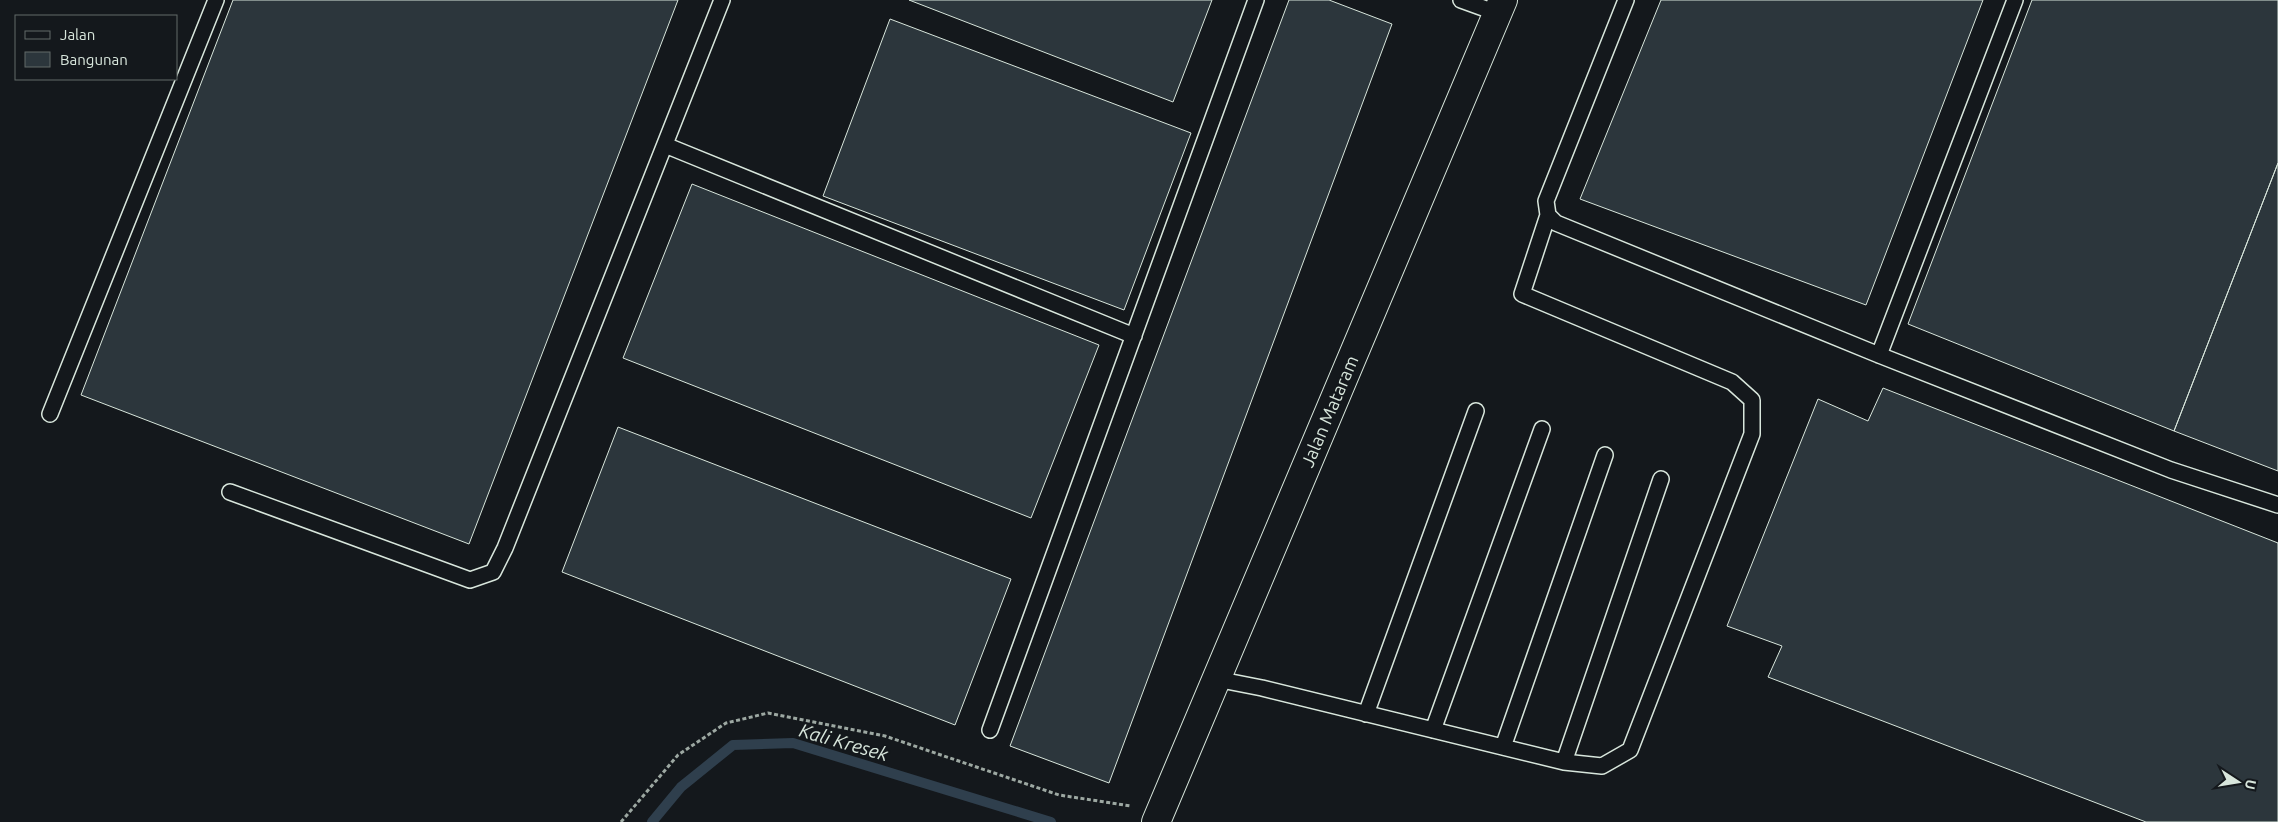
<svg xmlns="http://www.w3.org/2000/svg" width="2278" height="822" font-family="Ubuntu,sans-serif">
	<rect width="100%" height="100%" fill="#14181c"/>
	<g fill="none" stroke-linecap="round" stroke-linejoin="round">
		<path stroke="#2f3f4d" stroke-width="10" d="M652,822L681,787L733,745L793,743L1051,822"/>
	</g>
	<path fill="#2c363c" stroke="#d8e6dc" d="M233,0H678L469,544L81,395Z
		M909,0H1212L1173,102Z
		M1289,0H1329L1392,24L1109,783L1010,746Z
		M1661,0H1983L1866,305L1580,199Z
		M2032,0H2278V163L2174,431L1908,324Z
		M890,19L1191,133L1124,310L823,196Z
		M2278,163V471L2174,431Z
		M692,184L1099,345L1031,518L623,358Z
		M1883,388L2278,543V822H2146L1768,677L1782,646L1727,626L1818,399L1868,421Z
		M618,427L1011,579L955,725L562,572Z"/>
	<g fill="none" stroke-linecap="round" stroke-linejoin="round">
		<g stroke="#d8e6dc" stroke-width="18">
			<path id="lane" d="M1461,0L1497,13
				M1626,0L1546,201L1548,215L1556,223L1879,355L2171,470L2278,505
				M665,145L1134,336
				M1879,355L2015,0
				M50,414L216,0
				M230,492L470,580L493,572L505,548L722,0
				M1216,679L1262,688L1564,762L1602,766L1630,750L1752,434V400L1732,382L1522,294L1548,215
				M1366,714L1476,411
				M990,730L1256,0
				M1433,730L1542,429
				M1503,747L1605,455
				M1564,762L1661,479"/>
		</g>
		<g stroke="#d8e6dc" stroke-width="30">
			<path id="secondary" d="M1156,822L1503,0"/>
		</g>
		<path stroke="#9da8a2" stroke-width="3" stroke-dasharray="4 2.5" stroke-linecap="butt" d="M621,822L678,755L726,723L768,713L885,736L1059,795L1131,806"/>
		<use href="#lane" stroke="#14181c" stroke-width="15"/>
		<use href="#secondary" stroke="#14181c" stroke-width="28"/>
	</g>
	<g text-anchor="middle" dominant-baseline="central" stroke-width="4" stroke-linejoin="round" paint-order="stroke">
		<g font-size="18" fill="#d8e6dc" stroke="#14181c">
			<text transform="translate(1329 411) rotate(-67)">Jalan Mataram</text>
		</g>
		<g font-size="19" font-style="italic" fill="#d8e6dc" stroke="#14181c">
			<text transform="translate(844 742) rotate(16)">Kali Kresek</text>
		</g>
	</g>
	<rect x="15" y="15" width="162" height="65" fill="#14181c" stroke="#626a69"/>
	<rect x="25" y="31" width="25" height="8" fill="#14181c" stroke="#626a69"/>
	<text x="60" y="40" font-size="15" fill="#d8e6dc">Jalan</text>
	<rect x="25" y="52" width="25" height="15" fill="#2c363c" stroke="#626a69"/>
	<text x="60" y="65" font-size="15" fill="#d8e6dc">Bangunan</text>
	<g transform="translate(2238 782) rotate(102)" stroke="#14181c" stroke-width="4" paint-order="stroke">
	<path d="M0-4L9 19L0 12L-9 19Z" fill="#d8e6dc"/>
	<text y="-8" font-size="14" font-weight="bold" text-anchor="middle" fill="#d8e6dc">U</text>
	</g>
</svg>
